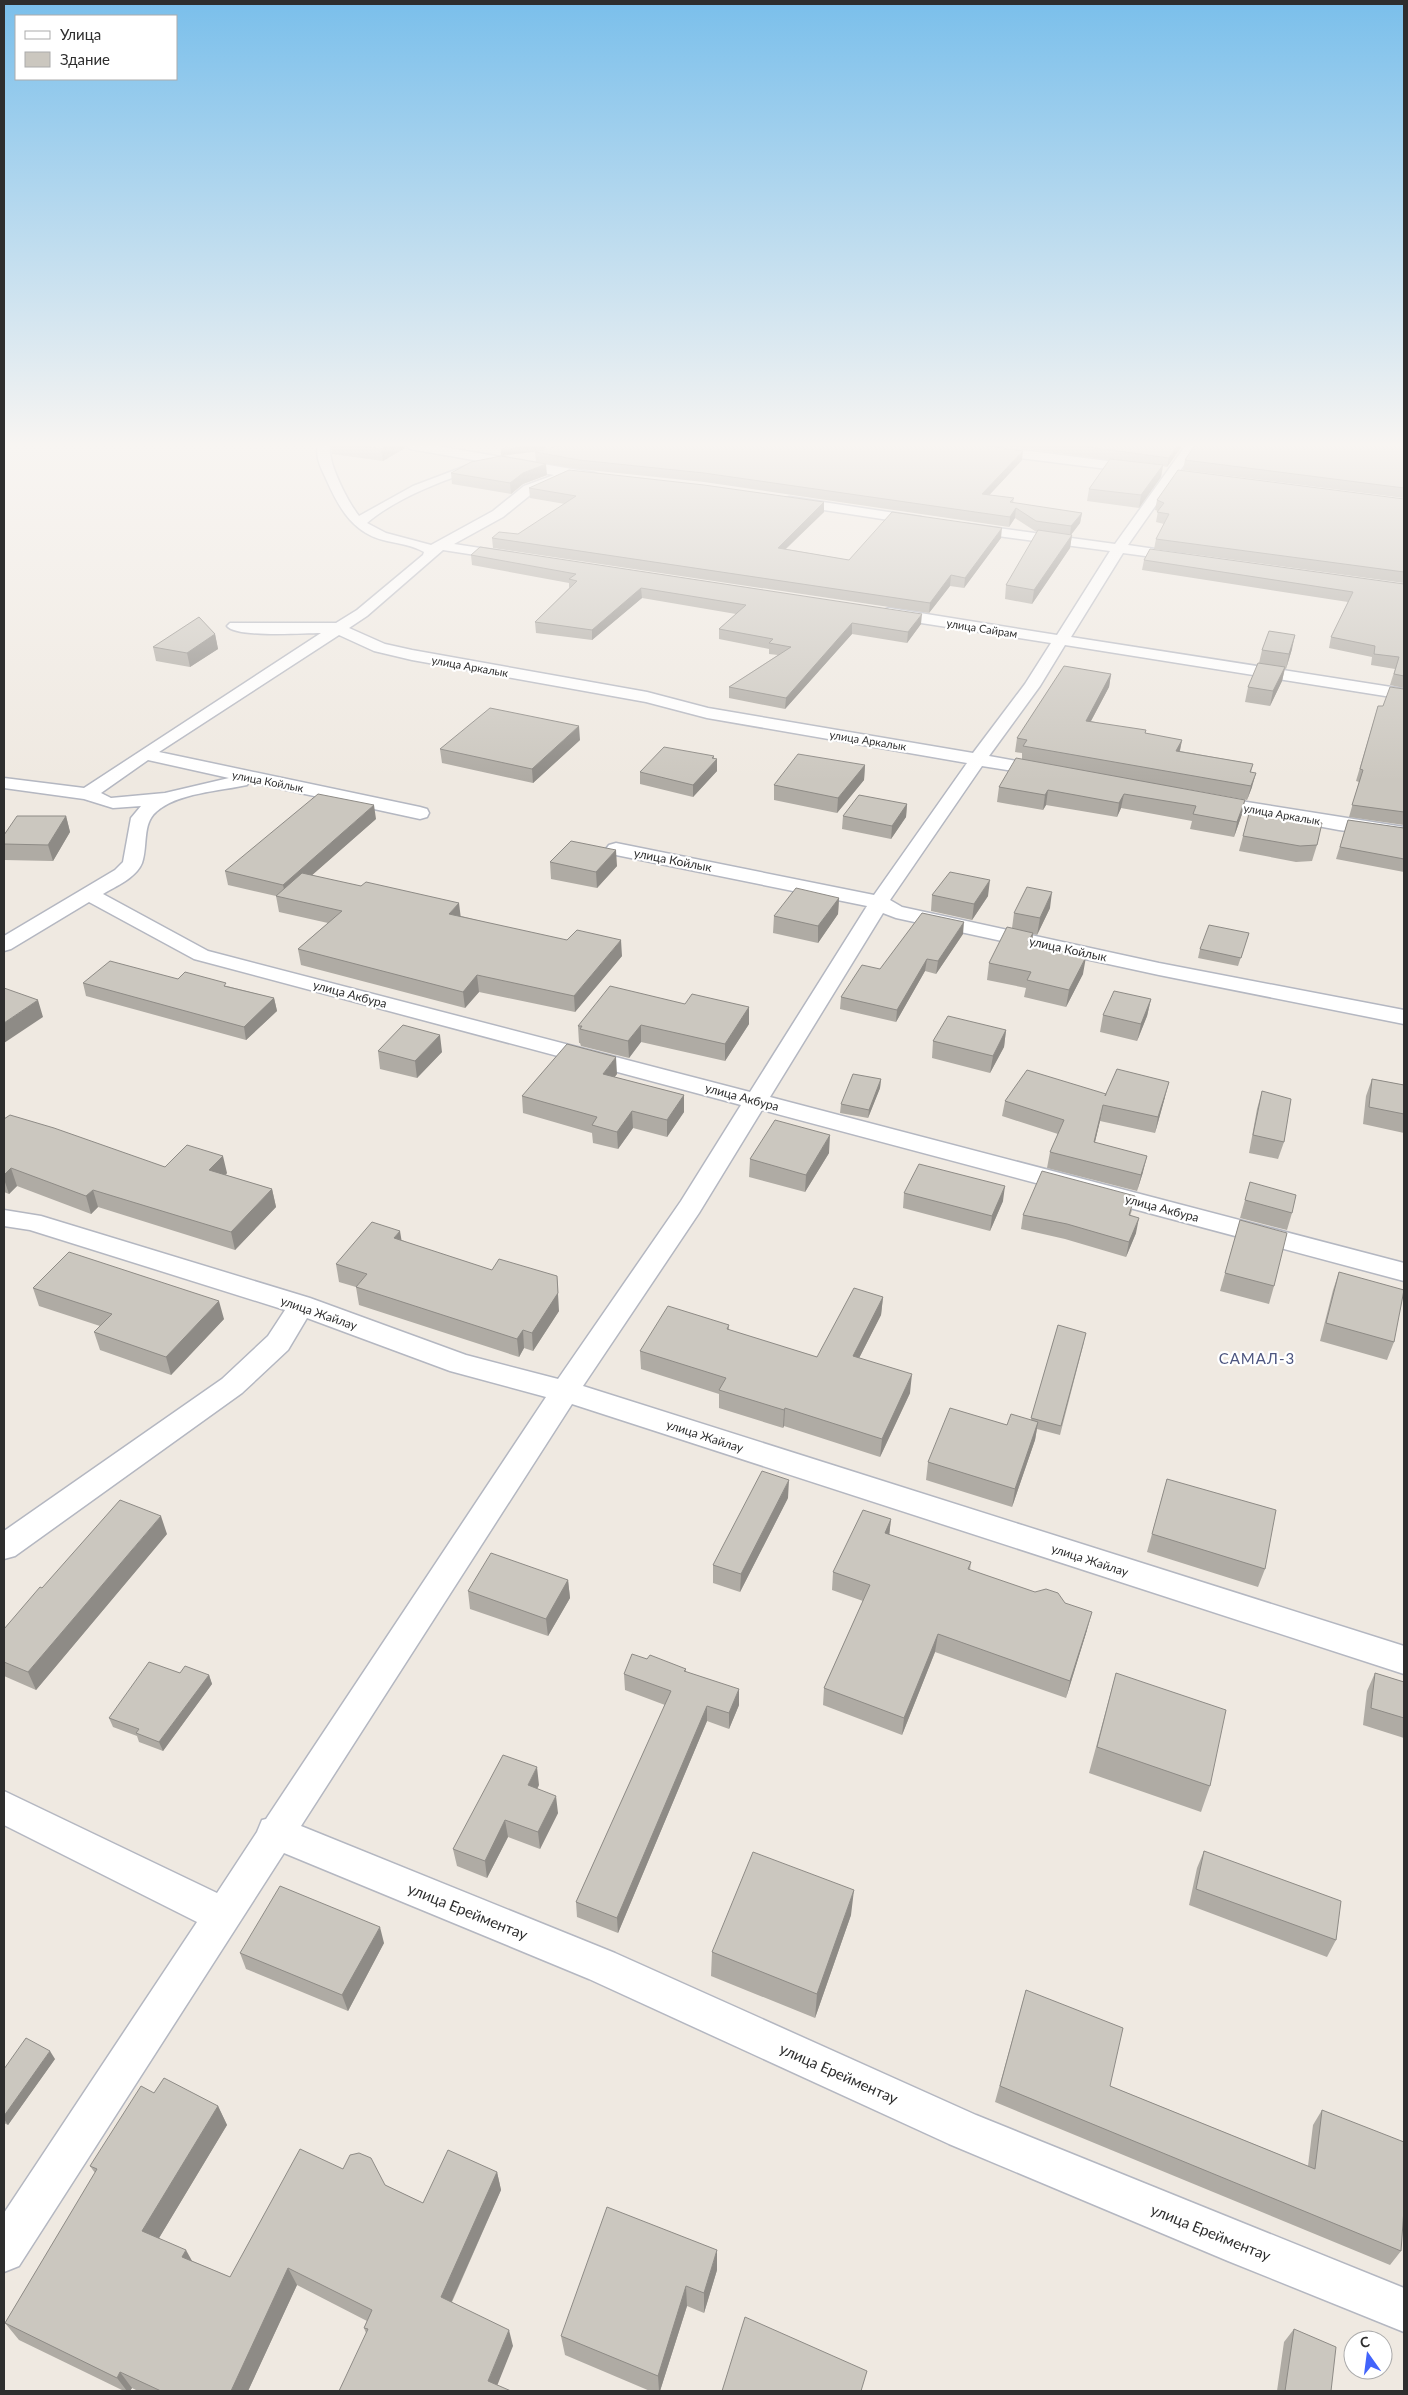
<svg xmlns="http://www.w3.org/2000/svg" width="1408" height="2395" font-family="Lato,sans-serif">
	<rect width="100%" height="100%" fill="#efe9e1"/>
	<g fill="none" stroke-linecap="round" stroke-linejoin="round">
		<g stroke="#b4b7c1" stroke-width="3">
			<path id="street" d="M318,445H330C327,462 348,502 359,516L413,486L479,461L410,449L404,445H432L595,473L601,477L595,481L568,477L534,492L503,517L454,544L513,553L515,556L513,559L508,560L443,550L367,616L349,628L385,644L412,650L647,692L708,708L973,753L1025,684L1051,643L889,618L881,613L884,610L889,608L1057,635L1110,551L968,532L961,528L963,525L968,524L1115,544L1186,445H1198L1128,545L1182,553L1189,557L1182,561L1123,553L1071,637L1404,689V699L1065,645L1040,686L989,756L1045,766L1051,767L1054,771L1051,775L1045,776L982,766L890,900L902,907L1159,963L1404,1010V1024L1159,975L896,918L883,913L770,1097L1404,1263V1281L762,1110L699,1213L583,1386L1404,1646V1674L572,1404L301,1826L615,1953L976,2115L1404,2288V2332L1228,2261L949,2144L589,1979L284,1853L19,2266L4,2272V2213L197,1922L4,1825V1791L217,1893L257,1832L262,1820L266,1819L546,1397L450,1371L307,1318L288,1350L242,1393L15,1556L4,1559V1531L222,1379L268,1336L285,1310L30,1230L4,1226V1210L41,1216L310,1298L466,1355L558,1379L681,1201L741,1105L194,959L89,902L11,949L4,951V936L115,870L123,862L131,818L141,806L113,808L84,799L4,788V778L84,788L321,633C305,633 236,638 227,626L230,623H336L357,610L423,555L424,552C412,545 400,544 387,541C354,534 340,510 327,481C322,469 315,459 318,445ZM490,463L554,475L524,486L493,511L431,545L386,533L367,523C394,499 453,475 488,467ZM339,635L374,651L412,660L646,702L707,718L967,763L874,895L616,843L609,845L606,849L609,853L616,855L867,906L750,1092L208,951L103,894C116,886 136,878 142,863C148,846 142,824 156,812C176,793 221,791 247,785L249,782L420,819L427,817L429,813L427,809L420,807L159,752ZM148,760L229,778L165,793L111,798L101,793Z
				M943,445H982L1139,465L1145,469L1139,473L949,449Z
				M790,497L921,517L928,521L921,525L785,504L783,501L785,498Z
				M1209,796L1404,827V839L1339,830L1203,805L1200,801L1203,797Z"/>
		</g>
		<use href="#street" fill="#fff" fill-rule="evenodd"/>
	</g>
	<path fill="#afaba4" d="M331,445H405V448L383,461L332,454Z
		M999,445H1183L1167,467L1163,466L1161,477L1139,508L1087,501L1089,489L1109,460Z
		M1404,445V498L1183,470L1185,460Z
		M546,448L541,451L1022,460L989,495L1014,498L1013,503L1082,513L1080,523L1071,535H1072L1070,548L1032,604L1005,599L1006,585L1038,532L1035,531L1015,518L1009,527L704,482L579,469L536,462L535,452L539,451L501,456V450Z
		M451,473L547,475L523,484L511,494L452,484Z
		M529,488L824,502V512L786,549L849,560L1001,538L964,588L950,586L929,613L493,548L492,538L518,534L565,504L530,498Z
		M1404,499V583L1154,549L1156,539L1164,524L1156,522L1158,511L1155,510L1157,500Z
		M471,555L921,624L907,643L852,634L785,709L729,698V687L778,655L769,654V649L719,639V629L736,614L642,598L592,640L536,633L535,622L569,588V583L472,565Z
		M1144,560L1404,584V688L1390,685L1395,669L1371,665L1372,657L1329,648L1331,637L1348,602L1142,570Z
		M215,634L218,649L190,667L156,661L153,647Z
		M1292,649L1286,669H1285L1282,681L1270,706L1245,702L1248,687L1259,663L1262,650Z
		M1111,674L1109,687L1091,721L1145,734L1182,740L1180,751L1253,764L1251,772L1252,787L1247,800L1180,788L1242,814L1234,837L1190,829L1192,821L1121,808L1117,817L1046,805L1043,810L997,802L999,787L1022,759V753L1015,752L1017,738Z
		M1404,689V825L1349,817L1359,782L1356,781L1378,706H1383Z
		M580,740L533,783L442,763L440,749Z
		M713,758L717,759V771L693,797L640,784V772Z
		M865,765L864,780L837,813L774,800V785Z
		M907,804L906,817L891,839L842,829L843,816Z
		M66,816L70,832L53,861L4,860V835Z
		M376,819L312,875L461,916L622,956L575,1012L479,992L465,1008L301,965L298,949L328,923L279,912L276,896L228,885L225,871Z
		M1348,820L1404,828V872L1336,859Z
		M1243,836L1317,845L1312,861L1296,862L1239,851Z
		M550,862L617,866L597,888L551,879Z
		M932,895L988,896L972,920L931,911Z
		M839,898L838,914L818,943L773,933L774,916Z
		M1050,908L1037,935L1033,934L1032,943L1039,944L1038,947L1083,974L1066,1007L1024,997L1026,988L987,980L989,963L1012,928L1014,913Z
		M1249,933L1238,966L1198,958L1200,949Z
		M963,934L936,974L925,971L896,1022L840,1009L841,997L880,969Z
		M178,979L227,986L274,998L277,1011L246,1040L86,996L83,983Z
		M1151,999L1147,1016L1137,1041L1100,1032L1103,1015Z
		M685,1004L749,1007V1024L725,1061L641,1042L629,1058L581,1046L580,1043H579L578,1026Z
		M1006,1030L1004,1047L990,1073L932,1058L933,1041Z
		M378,1051L442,1052L417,1078L380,1069Z
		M617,1074L614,1077L684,1095V1112L667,1137L633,1128L618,1149L593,1143L592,1133L523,1113L522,1096Z
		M881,1079L880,1088L868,1118L840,1113L841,1104Z
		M1372,1079L1404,1085V1133L1363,1124L1366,1096Z
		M1262,1091L1284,1142L1278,1159L1249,1153L1257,1109Z
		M1106,1094L1165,1097L1155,1133L1100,1121L1095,1142L1143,1172L1137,1191L1047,1168L1050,1152L1058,1134L1002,1116L1005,1101Z
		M4,1119L165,1167L227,1173L226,1175L272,1189L276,1207L235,1250L98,1207L91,1214L17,1186L9,1194L4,1192Z
		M829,1153L805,1192L749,1177L750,1159Z
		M1250,1182L1292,1213L1287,1230L1240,1218Z
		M904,1193L1003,1201L990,1231L903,1208Z
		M1132,1210L1130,1216L1136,1233L1126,1257L1065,1239L1021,1229L1023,1215Z
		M1240,1220L1274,1286L1269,1304L1220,1291Z
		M402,1240L559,1311L533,1351L524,1348L519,1357L359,1305L356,1287L339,1282L336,1264Z
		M1339,1272L1394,1342L1387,1360L1320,1341L1333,1290Z
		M33,1288L224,1319L171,1375L100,1350L94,1332L100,1326L39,1306Z
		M883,1297L881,1315L859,1358L910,1393L880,1457L784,1426L783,1428L719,1408V1394L641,1369L640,1351L729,1325V1330L817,1357Z
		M1058,1325L1084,1342L1060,1435L1037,1429L1035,1440L1012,1507L926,1480L928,1462L1007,1425L1031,1420Z
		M1167,1479L1265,1569L1258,1587L1147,1552Z
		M788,1498L740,1592L713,1583V1565Z
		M891,1519L889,1535L971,1562L970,1570L1065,1603L1087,1630L1066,1698L935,1652L902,1735L823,1705L824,1688L863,1601L832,1590L833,1572Z
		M167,1534L36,1690L4,1676V1629L42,1588Z
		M568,1580L570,1598L548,1636L470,1609L468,1591Z
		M647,1659L686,1669V1672L739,1705L729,1729L707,1721L618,1933L577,1917L576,1902L665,1705L625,1690L624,1674Z
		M180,1673L209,1675L212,1684L163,1751L139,1742L137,1736L113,1727L109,1718Z
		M1116,1673L1210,1786L1201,1812L1089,1773Z
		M1375,1673L1404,1682V1738L1363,1725L1367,1691Z
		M539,1785L537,1789L558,1813L540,1849L508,1837L487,1878L457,1866L453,1849Z
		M1204,1851L1336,1940L1327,1957L1189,1905L1197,1868Z
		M851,1915L815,2018L711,1976L712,1952Z
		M384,1943L348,2011L246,1969L240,1953Z
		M1026,1990L1110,2086L1308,2166L1313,2125L1322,2110L1401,2251L1390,2265L995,2102Z
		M55,2059L8,2125L4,2123V2069Z
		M154,2093L218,2106L227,2125L159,2238L192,2261L230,2277L343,2169L385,2185L423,2203L497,2172L501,2190L452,2302L513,2346L366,2333L364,2328L367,2321L297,2285L248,2391H138L132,2388L130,2391H124L19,2340L5,2323L95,2173L90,2166Z
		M717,2270L704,2313L687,2306L660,2391H650L565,2355L561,2336Z
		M1294,2329L1331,2391H1277L1284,2342Z"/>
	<path fill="#8e8b86" d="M388,445H405V448L383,461L381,449Z
		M537,445H545L546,448L540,451L501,456V450Z
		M1178,445H1183L1167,467L1169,458Z
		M1023,451L1022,460L981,504L982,494Z
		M546,464L547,475L523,484L511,494L510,483L523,473Z
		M1163,465L1161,477L1139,508L1141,495Z
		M824,502V512L777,557L778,548Z
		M1016,508L1015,518L1009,527L1010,517Z
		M1082,513L1080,523L1070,536L1071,526Z
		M1002,528L1001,538L964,588L965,578Z
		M1072,535L1070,548L1032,604L1034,590Z
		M951,575L950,586L929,613L930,603Z
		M641,588L642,598L592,640V630Z
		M922,614L921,624L907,643L908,632Z
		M852,623V634L785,709L786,698Z
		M215,634L218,649L190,667L187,653Z
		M1295,635L1292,649L1286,669L1289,654Z
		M1285,667L1282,681L1270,706L1273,691Z
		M1111,674L1109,687L1084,734L1086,721Z
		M579,726L580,740L533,783L532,769Z
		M1182,740L1179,754L1176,751Z
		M714,756L713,763L717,759V771L693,797V785Z
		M865,765L864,780L837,813L838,798Z
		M1256,773L1252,787L1247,800L1251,786Z
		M1048,790L1046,805L1043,810L1045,795Z
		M1124,794L1121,808L1117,817L1119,803Z
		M1245,800L1242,814L1234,837L1237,822Z
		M907,804L906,817L891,839L892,826Z
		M374,805L376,819L286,898L283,885Z
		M66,816L70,832L53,861L48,845Z
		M616,850L617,866L597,888L596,872Z
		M990,880L988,896L972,920L974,904Z
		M1052,892L1050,908L1037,935L1040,918Z
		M839,898L838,914L818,943V926Z
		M459,903L461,919L449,914Z
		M964,922L963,934L936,974L938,961Z
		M1033,933L1031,949L1028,942Z
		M621,940L622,956L575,1012L574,996Z
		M1086,957L1083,974L1066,1007L1069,990Z
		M927,959L925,971L896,1022L897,1010Z
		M477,975L479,992L465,1008L463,992Z
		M274,998L277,1011L246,1040L244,1027Z
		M1151,999L1147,1016L1137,1041L1141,1024Z
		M38,1000L43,1017L4,1043V1023Z
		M749,1007V1024L725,1061V1044Z
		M641,1025V1042L629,1058L628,1041Z
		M1006,1030L1004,1047L990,1073L993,1056Z
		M440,1035L442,1052L417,1078L415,1061Z
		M616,1057L617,1074L604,1091L603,1074Z
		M881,1079L880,1088L868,1118L869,1110Z
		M1169,1082L1165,1097L1155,1133L1158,1117Z
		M684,1095V1112L667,1137V1120Z
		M1103,1105L1100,1121L1091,1158L1094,1142Z
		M632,1111L633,1128L618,1149L617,1132Z
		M830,1135L829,1153L805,1192L806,1175Z
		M223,1156L227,1173L213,1187L209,1170Z
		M1147,1156L1143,1172L1137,1191L1141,1175Z
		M11,1168L17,1186L9,1194L4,1179V1175Z
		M1005,1186L1003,1201L990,1231L992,1216Z
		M272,1189L276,1207L235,1250L231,1232Z
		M93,1190L98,1207L91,1214L86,1196Z
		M1139,1218L1136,1233L1126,1257L1129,1242Z
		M400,1231L403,1249L394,1238Z
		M557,1276L559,1311L533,1351L532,1333Z
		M883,1297L881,1315L851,1374L853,1356Z
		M219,1301L224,1319L171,1375L166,1357Z
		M523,1330L524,1348L519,1357L517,1339Z
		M912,1374L910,1393L880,1457L882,1439Z
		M785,1408L784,1426L783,1428L784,1410Z
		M1038,1422L1035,1440L1012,1507L1015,1489Z
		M789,1480L788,1498L740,1592L741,1574Z
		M161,1516L167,1534L36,1690L28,1672Z
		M891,1519L889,1537L885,1533Z
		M568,1580L570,1598L548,1636L546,1619Z
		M1092,1612L1087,1630L1066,1698L1070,1681Z
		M938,1634L935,1652L902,1735L904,1718Z
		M209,1675L212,1684L163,1751L159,1742Z
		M739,1689V1705L729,1729V1713Z
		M707,1706V1721L618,1933L617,1918Z
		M537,1767L539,1785L530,1803L528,1785Z
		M556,1796L558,1813L540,1849L538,1832Z
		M505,1820L508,1837L487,1878L485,1861Z
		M854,1890L851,1915L815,2018L817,1994Z
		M380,1927L384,1943L348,2011L342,1995Z
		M50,2051L55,2059L8,2125L4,2119V2116Z
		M218,2106L227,2125L153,2248L142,2231Z
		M497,2172L501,2190L446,2314L441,2297Z
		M186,2250L196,2268L182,2257Z
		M717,2250V2270L704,2313V2293Z
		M288,2268L297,2285L248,2391H231Z
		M686,2286L687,2306L660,2391H659L658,2376Z
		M509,2330L513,2346L495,2391L488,2381Z
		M120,2372L132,2388L130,2391H127L117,2378Z"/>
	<path fill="#cbc7bf" stroke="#8e8b86" d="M354,445H388L381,449Z
		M509,445H537L501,450Z
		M562,445H981L1023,451L982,494L1014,498L1010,502L1082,513L1071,526L1036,521L1016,508L1010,517L704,473L579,460L535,452Z
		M1074,445H1178L1169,458Z
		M1195,445H1404V488L1185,460Z
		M501,456L546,464L523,473L510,483L451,473L471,462Z
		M1110,459L1163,465L1141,495L1089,489Z
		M569,470L704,485L824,502L778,548L849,560L892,512L1002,528L965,578L951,575L930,603L492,538L499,532L518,534L576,496L529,488Z
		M1178,470L1404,499V572L1156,539L1169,514L1157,512L1164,503L1157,500Z
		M1038,530L1072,535L1034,590L1006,585Z
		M480,547L922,614L908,632L852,623L786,698L729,687L791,647L769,643L773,639L719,629L746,605L641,588L592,630L535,622L577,581L569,579L576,574L471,555Z
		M1150,549L1404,584V676L1394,674L1399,657L1374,654L1375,646L1331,637L1353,592L1144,560Z
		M199,617L215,634L187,653L153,647Z
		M1269,631L1295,635L1289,654L1262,650Z
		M1258,663L1285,667L1273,691L1248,687Z
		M1064,666L1111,674L1086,721L1146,730L1145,733L1182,740L1176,751L1253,764L1250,772L1256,773L1251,786L1023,746L1027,740L1017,738Z
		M1390,687L1404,689V812L1352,805L1363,770L1360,769L1378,706H1383Z
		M490,708L579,726L532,769L440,749Z
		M664,747L714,756L712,758L717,759L693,785L640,772Z
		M798,754L865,765L838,798L774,785Z
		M1016,758L1245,800L1237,822L1193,814L1196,806L1124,794L1119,803L1048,790L1045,795L999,787Z
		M318,794L374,805L283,885L225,871Z
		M859,795L907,804L892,826L843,816Z
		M1250,810L1322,823L1317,845L1300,846L1243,836Z
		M17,816H66L48,845L4,844V835Z
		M1348,820L1404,828V859L1340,847Z
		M571,841L616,850L596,872L550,862Z
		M950,872L990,880L974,904L932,895Z
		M302,873L361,886L366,882L459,903L449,914L567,940L577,930L621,940L574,996L477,975L463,992L298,949L342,911L276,896Z
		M1027,887L1052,892L1040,918L1014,913Z
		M796,888L839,898L818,926L774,916Z
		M922,913L964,922L938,961L927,959L897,1010L841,997L862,965L880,969Z
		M1209,925L1249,933L1241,958L1200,949Z
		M1007,927L1033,933L1028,942L1039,944L1038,946L1086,957L1069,990L1027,980L1031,972L989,963Z
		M110,961L178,979L185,972L226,983L224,986L274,998L244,1027L83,983Z
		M610,986L685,1004L692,994L749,1007L725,1044L641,1025L628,1041L580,1029L582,1026H578Z
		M4,988L38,1000L4,1023Z
		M1114,991L1151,999L1141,1024L1103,1015Z
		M948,1016L1006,1030L993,1056L933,1041Z
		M403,1025L440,1035L415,1061L378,1051Z
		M567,1044L616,1057L603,1074L684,1095L667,1120L632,1111L617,1132L592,1125L597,1117L522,1096Z
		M1117,1069L1169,1082L1158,1117L1103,1105L1094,1142L1147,1156L1141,1175L1050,1152L1064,1120L1005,1101L1027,1070L1106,1094L1105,1096Z
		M853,1074L881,1079L869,1110L841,1104Z
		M1372,1079L1404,1085V1114L1369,1107Z
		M1262,1091L1291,1099L1284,1142L1253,1135Z
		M10,1115L54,1128L165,1167L187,1145L223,1156L209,1170L272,1189L231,1232L93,1190L86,1196L11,1168L4,1175V1119Z
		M775,1120L830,1135L806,1175L750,1159Z
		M919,1164L1005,1186L992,1216L904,1193Z
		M1042,1171L1135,1196L1129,1215L1139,1218L1129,1242L1067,1224L1023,1215Z
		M1250,1182L1296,1195L1292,1213L1245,1200Z
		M1240,1220L1287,1233L1274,1286L1225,1273Z
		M372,1222L400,1231L394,1238L492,1270L499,1259L557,1276L558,1293L532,1333L523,1330L517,1339L356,1287L367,1274L336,1264Z
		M69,1252L219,1301L166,1357L94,1332L112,1314L33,1288Z
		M1339,1272L1404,1290L1394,1342L1326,1323Z
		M854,1288L883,1297L853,1356L912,1374L882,1439L785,1408L784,1410L719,1390L726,1378L640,1351L668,1306L729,1325L727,1329L817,1357Z
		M1058,1325L1086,1333L1061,1426L1031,1418Z
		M950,1408L1007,1425L1011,1414L1038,1422L1015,1489L928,1462Z
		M762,1471L789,1480L741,1574L713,1565Z
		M1167,1479L1276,1510L1265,1569L1152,1534Z
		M120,1500L161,1516L28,1672L4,1662V1629L40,1587L42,1588Z
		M863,1510L891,1519L885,1533L971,1562L968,1569L1035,1592L1046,1589L1058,1593L1065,1603L1092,1612L1070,1681L938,1634L904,1718L824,1688L870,1585L833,1572Z
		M491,1553L568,1580L546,1619L468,1591Z
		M632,1654L647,1659L650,1655L686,1669L684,1671L739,1689L729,1713L707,1706L617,1918L576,1902L671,1691L624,1674Z
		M149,1662L180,1673L185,1666L209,1675L159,1742L136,1733L139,1729L109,1718Z
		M1116,1673L1226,1710L1210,1786L1097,1747Z
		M1375,1673L1404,1682V1718L1371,1708Z
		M503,1755L537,1767L528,1785L556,1796L538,1832L505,1820L485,1861L453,1849Z
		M1204,1851L1341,1901L1336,1940L1196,1889Z
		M753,1852L854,1890L817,1994L712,1952Z
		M280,1886L380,1927L342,1995L240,1953Z
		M1026,1990L1123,2028L1110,2086L1315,2169L1322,2110L1404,2142V2209L1401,2251L1000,2086Z
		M26,2038L50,2051L4,2116V2069Z
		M164,2078L218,2106L142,2231L186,2250L182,2257L230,2277L300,2149L343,2169L350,2155L359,2153L371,2158L385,2185L423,2203L448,2150L497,2172L441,2297L509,2330L488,2381L511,2391H339L368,2329L364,2328L372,2310L288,2268L231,2391H161L120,2372L117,2378L5,2323L97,2169L90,2166L141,2086L154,2093Z
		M607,2207L717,2250L704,2293L686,2286L658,2376L561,2336Z
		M745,2317L867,2371L861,2391H722Z
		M1294,2329L1336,2347L1331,2391H1285Z"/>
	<linearGradient id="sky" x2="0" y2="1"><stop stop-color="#7abfeb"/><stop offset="0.57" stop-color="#f8f5f2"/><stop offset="1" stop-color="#f8f5f2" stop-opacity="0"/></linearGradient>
	<rect width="1408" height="781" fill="url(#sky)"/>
	<g text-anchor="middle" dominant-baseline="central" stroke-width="4.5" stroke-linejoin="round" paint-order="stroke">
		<g font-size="11" fill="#2e2e2e" stroke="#fff">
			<text transform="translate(982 628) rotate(9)">улица Сайрам</text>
			<text transform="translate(470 666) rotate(10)">улица Аркалык</text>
			<text transform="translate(868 740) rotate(9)">улица Аркалык</text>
			<text transform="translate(268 781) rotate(11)">улица Койлык</text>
			<text transform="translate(1282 814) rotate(10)">улица Аркалык</text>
		</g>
		<g font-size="12" fill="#2e2e2e" stroke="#fff">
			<text transform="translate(673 860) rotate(11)">улица Койлык</text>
			<text transform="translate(1068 949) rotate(12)">улица Койлык</text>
			<text transform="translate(350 994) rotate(15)">улица Акбура</text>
			<text transform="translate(742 1097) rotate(15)">улица Акбура</text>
			<text transform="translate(1162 1208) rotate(15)">улица Акбура</text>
			<text transform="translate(319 1313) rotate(19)">улица Жайлау</text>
			<text transform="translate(705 1436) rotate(18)">улица Жайлау</text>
			<text transform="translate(1090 1560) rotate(18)">улица Жайлау</text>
		</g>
		<g font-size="15" letter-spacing="1" fill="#4d5680" stroke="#fff">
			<text x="1257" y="1358">САМАЛ-3</text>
		</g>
		<g font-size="15" fill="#2e2e2e" stroke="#fff">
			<text transform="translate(468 1911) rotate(22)">улица Ерейментау</text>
			<text transform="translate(839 2073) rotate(24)">улица Ерейментау</text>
			<text transform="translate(1211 2232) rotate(22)">улица Ерейментау</text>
		</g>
	</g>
	<rect width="1408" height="2395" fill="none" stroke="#2e2e2e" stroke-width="10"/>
	<rect x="15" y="15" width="162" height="65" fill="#ffffff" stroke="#ababab"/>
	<rect x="25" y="31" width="25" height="8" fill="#ffffff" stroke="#ababab"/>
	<text x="60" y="40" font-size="15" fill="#2e2e2e">Улица</text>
	<rect x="25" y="52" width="25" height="15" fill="#cbc7bf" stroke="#ababab"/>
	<text x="60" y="65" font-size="15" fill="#2e2e2e">Здание</text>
	<g transform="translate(1368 2355) rotate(346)"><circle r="24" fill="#ffffff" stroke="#ababab"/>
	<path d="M0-4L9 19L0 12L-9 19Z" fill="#4264fb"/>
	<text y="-8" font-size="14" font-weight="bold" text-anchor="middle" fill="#2e2e2e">С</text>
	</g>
</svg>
